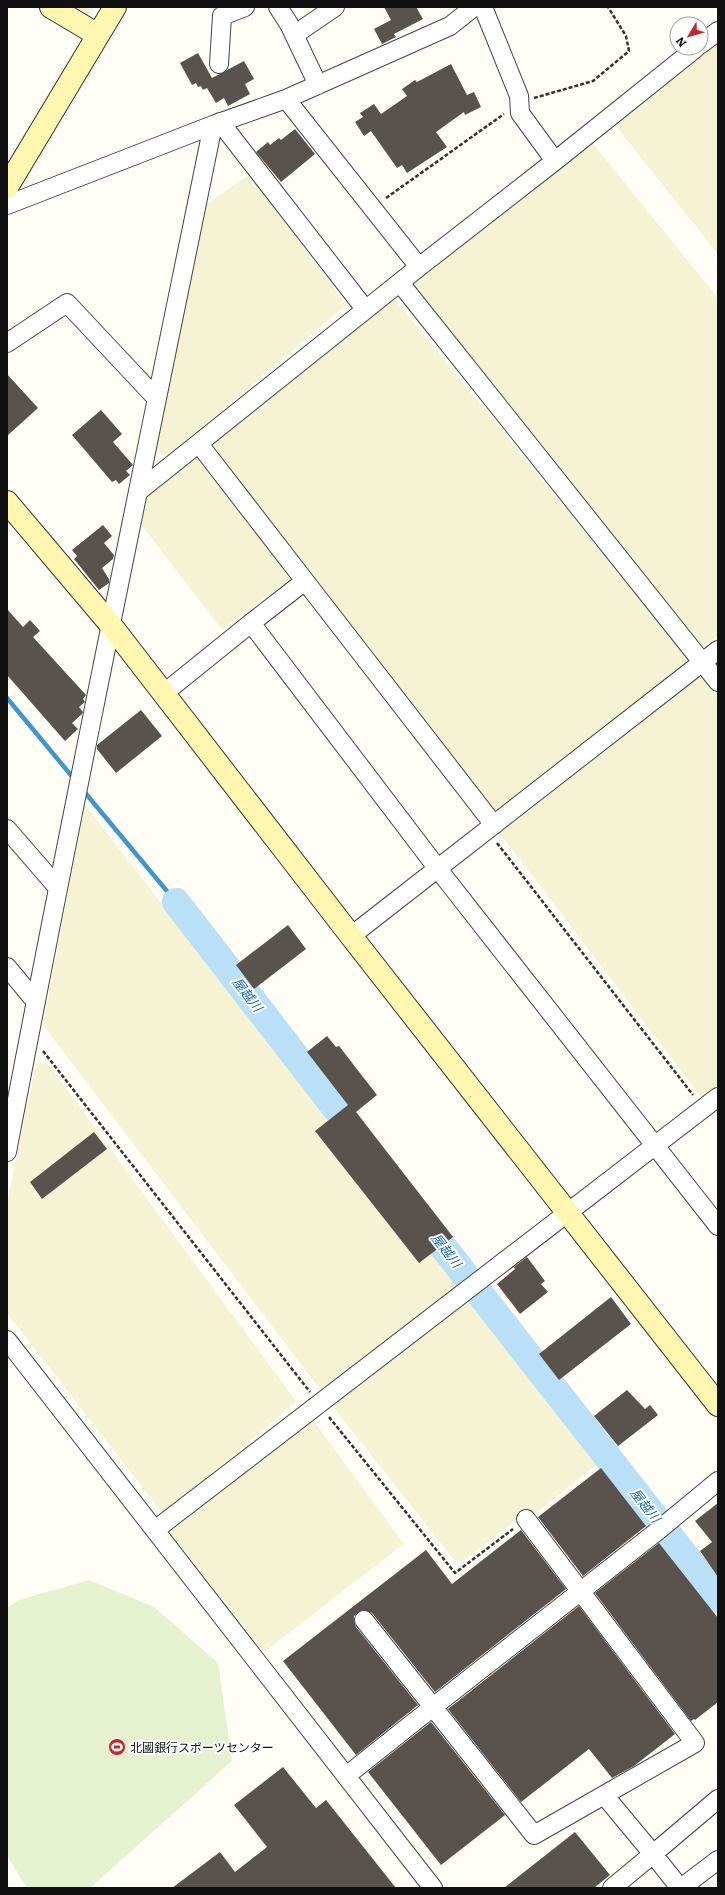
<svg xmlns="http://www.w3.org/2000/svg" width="725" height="1895" font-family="Literata,'Noto Sans JP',serif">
	<rect width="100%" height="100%" fill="#fffdf5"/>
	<path fill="#f6f3d4" d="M75,7H94L89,15Z
		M718,41V254L614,124Z
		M590,140L718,298V635L703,647L405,284Z
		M250,174L346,305L168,456L155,450L204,206Z
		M392,296L691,662L495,812L206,447Z
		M199,455L293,577L222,630L140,523L147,497Z
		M700,673L718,698V1085L702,1098L498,831Z
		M85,805L459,1286L322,1392L43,1025Z
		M36,1064H48L296,1401L164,1515L7,1313V1203Z
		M467,1298L597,1464L535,1514L529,1510L463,1561L454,1560L334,1408L339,1397Z
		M310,1416L404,1544L264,1652L168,1530Z"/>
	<path fill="#e6f2cf" d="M89,1580L154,1607L218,1663L232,1761L90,1888H27L7,1856V1608L19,1600Z"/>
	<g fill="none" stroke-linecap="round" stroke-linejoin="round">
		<path stroke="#3f96cf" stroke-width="4.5" d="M7,698L75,780
			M82,789L176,902"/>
		<path stroke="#b9e0f7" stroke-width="28" d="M176,902L362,1142
			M419,1216L718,1598"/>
	</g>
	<path fill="#5a524d" d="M384,7H416L423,19L394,34L396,37L382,44L374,29L391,20Z
		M198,53L212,78L244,61L254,79L245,84L250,94L228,106L224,98L216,103L207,88L203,90L201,86L198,87L196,83L192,85L180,63Z
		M451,64L467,95L474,92L481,107L465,115L464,112L436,132L447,147L407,173L402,165L397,168L371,131L364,136L355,122L363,117L360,113L374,104L381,114L407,96L402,89L415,80L417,82Z
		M295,129L315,154L281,182L256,152L268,142L270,145L279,138L281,140Z
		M7,374L38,408L7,436Z
		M101,410L122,434L113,442L133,465L126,471L130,475L119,484L116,480L112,482L72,435Z
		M103,525L112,536L104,543L114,555L113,559L102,568L109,579V583L99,590L74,559L77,556L72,550Z
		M7,609L23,627L30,620L40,631L33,637L86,695L83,699L85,702L79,707L83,712L82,714L72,723L78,729L65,741L7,675Z
		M141,710L162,736L116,773L97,749V745Z
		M288,925L306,949L254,989L236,965Z
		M327,1036L336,1047L339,1046L377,1095L356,1112L453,1237L419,1263L315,1131L348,1105L307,1052Z
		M94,1132L107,1149L42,1199L30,1182Z
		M527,1257L545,1281L541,1284L548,1292L520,1314L497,1284L515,1269L514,1267Z
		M611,1297L631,1324L559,1380L539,1354Z
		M627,1390L645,1409L650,1405L658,1415L618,1446L594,1416Z
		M601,1468L646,1526L583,1576L538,1517Z
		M718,1503V1577L700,1551L712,1542L695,1521Z
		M521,1530L566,1589L435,1692L372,1613L362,1610L354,1616V1621L356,1627L418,1705L356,1755L283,1661L426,1550L452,1584Z
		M659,1543L718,1618V1702L695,1720L694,1719L691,1721L595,1593Z
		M579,1606L675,1734L634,1766L612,1778L589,1749L521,1802L448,1709Z
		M431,1722L505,1815L441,1865L368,1772Z
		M283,1767L316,1808L326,1800L396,1888H172L220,1852L235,1872L267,1847L234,1805Z
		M575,1832L610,1875L594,1888H504Z"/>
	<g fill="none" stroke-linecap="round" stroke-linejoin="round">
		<g stroke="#444" stroke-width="20">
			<path id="street" d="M278,7L289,24L318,85
				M483,7L519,96L520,113L555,161
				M294,35L335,7
				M701,44L718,31
				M219,64L222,16L245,7
				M286,99L419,267
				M220,122L365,309
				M7,205L213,125L286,99L450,26L474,7
				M400,283L718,682
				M7,343L67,303L157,399
				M199,444L305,581L251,623L438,869L718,1226
				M139,491L419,267L555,161L696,48
				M305,581L494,825
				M163,694L251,623
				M7,829L58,888
				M351,936L718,650
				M7,967L36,1002
				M7,1152C72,809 143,467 213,125
				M7,1340L433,1888
				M718,1481L655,1533L433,1707L534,1835L604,1795L653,1854L718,1799
				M526,1519L695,1743L604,1795
				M155,1530L718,1097
				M346,1776L433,1707L364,1620
				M612,1888L653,1854L680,1888
				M681,1888L718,1860"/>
		</g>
		<g stroke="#333" stroke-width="24">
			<path id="secondary" d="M51,7L98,35
				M7,187L115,7
				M7,502L110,624L351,936L718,1405"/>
		</g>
		<path stroke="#333" stroke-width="2.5" stroke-dasharray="4 2" stroke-linecap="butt" d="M534,98L593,81L629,51L626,36L608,7
			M386,198L504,114
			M497,843L693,1095
			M43,1051L310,1392
			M329,1417L455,1573L513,1529"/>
		<use href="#street" stroke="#fff" stroke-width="18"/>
		<use href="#secondary" stroke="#fff6b0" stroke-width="22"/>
	</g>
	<defs>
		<g id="stadium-disc" transform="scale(0.9)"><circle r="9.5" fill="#c4262e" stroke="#fff"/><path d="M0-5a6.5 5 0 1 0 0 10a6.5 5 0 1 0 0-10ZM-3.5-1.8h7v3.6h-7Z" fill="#fff"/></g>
	</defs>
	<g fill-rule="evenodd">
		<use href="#stadium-disc" x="117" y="1747"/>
	</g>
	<g text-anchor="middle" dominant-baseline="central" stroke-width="4" stroke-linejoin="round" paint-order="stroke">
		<g font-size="12" fill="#111" stroke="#fff" text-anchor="start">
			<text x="130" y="1747">北國銀行スポーツセンター</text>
		</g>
		<g font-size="13" font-style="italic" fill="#1768a6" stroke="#fff">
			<text transform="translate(248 994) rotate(52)">屋越川</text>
			<text transform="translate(447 1250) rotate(52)">屋越川</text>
			<text transform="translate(646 1505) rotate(52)">屋越川</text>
		</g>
	</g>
	<rect width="725" height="1895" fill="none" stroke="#111111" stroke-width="16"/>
	<g transform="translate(689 36) rotate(232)"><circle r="19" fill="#ffffff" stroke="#a0a0a0"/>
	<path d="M0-3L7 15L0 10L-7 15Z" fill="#c4262e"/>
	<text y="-6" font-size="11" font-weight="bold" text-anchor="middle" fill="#111111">N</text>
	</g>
</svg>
